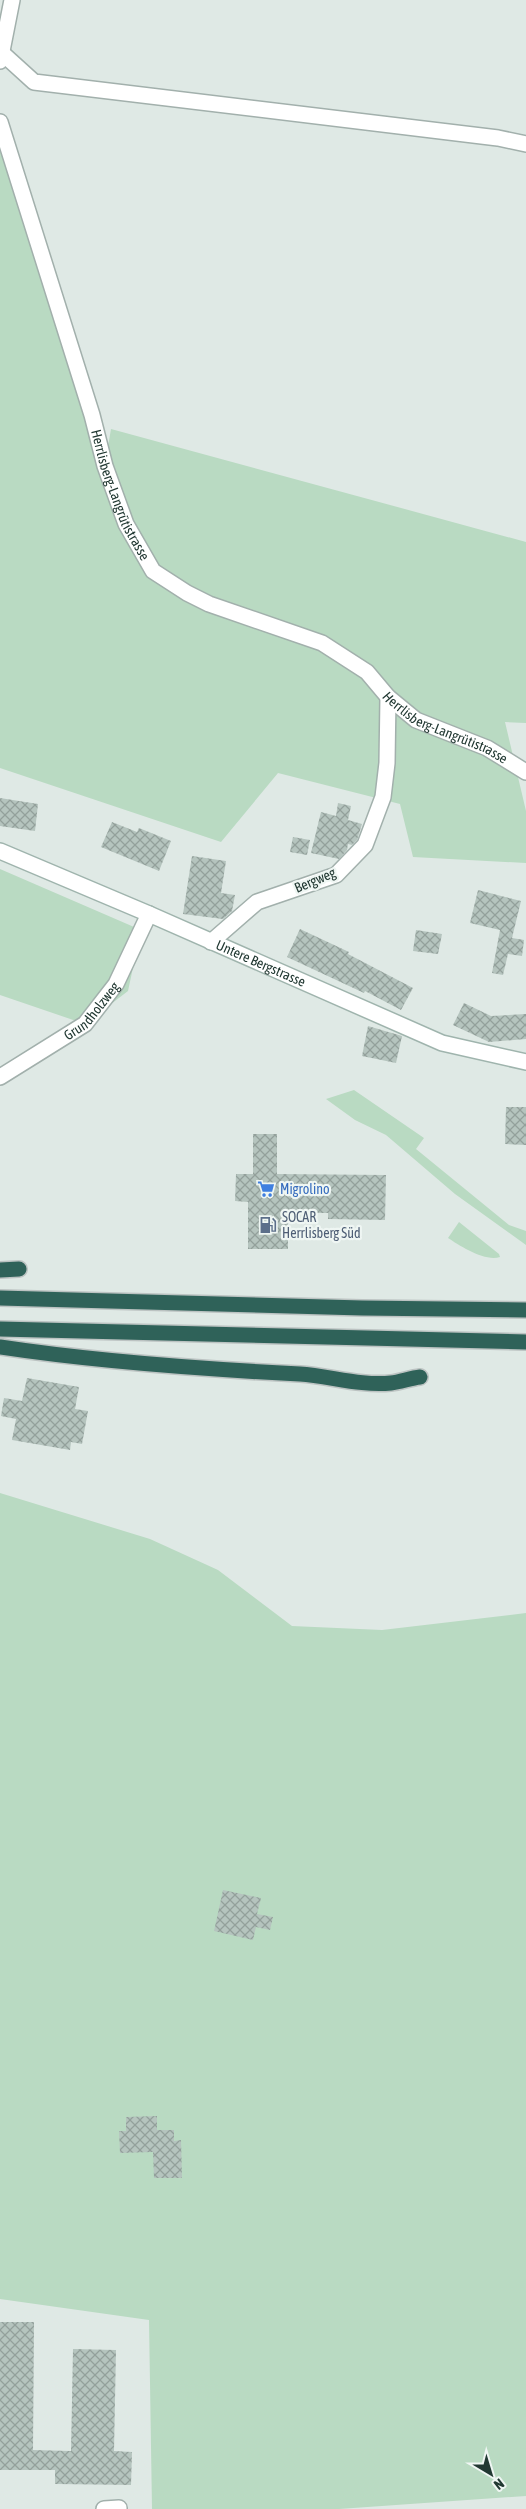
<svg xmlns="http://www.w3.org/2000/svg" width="526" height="2509" font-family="'Asap Condensed',sans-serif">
	<defs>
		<pattern id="building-cross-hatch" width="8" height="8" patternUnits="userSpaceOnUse" patternTransform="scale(1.25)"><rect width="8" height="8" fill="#b5c4be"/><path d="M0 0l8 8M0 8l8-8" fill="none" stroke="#93a09b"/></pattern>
	</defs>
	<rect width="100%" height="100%" fill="#dfe9e5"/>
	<path fill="#b9dac2" d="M0,123L105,464L111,429L526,542V723L505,722L526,811V863L413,857L400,804L278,773L221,842L0,768Z
		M0,869L141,930L128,991L85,1024L0,995Z
		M354,1090L424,1138L416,1149L509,1225L526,1231V1245L455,1194L386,1135L355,1120L326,1099Z
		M459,1222L499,1254L500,1257C485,1262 460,1246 448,1238Z
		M0,1493L150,1539L218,1570L292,1626L382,1630L526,1613V2496L339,2509H152L149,2320L0,2299Z"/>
	<path fill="url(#building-cross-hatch)" d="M0,798L38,804L35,831L0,826Z
		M338,803L351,806L348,820L362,824L357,840L352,845L348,844L347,850L339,859L311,853L321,812L336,816Z
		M112,822L137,832L139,828L171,841L159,871L101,847Z
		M293,837L310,840L307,855L290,852Z
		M192,856L226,861L221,893L235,895L232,911L223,919L183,914Z
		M478,890L521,901L512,938L524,940L522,956L508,954L503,975L492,973L500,930L470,923Z
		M300,929L349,952L348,954L413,988L401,1010L365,991L364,993L287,957Z
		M416,930L442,934L438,954L413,951Z
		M464,1003L491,1016L526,1014V1039L489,1042L453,1025Z
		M368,1026L402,1036L396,1063L362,1056Z
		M506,1107H526V1145L505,1144Z
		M253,1134H277V1174L386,1175L385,1220L328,1219V1213H288V1249H248V1202L235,1201L236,1174H253Z
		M27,1378L79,1387L75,1409L88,1411L82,1444L71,1442L70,1450L12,1440L16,1419L1,1416L4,1398L22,1401Z
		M223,1890L261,1898L257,1914L273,1917L270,1930L256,1927L253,1940L214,1931Z
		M157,2116V2130H174V2141L181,2140L182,2178H154L153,2152L120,2153L119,2131H126V2117Z
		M0,2322H34L33,2450L71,2451L73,2349L116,2350L114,2451L132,2452L131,2485L55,2484V2470H0Z"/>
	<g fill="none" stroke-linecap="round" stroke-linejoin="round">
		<g stroke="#a2b0ac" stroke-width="18">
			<g id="street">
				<path d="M2,53L34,82L498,138L526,144"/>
				<path d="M0,61L12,0"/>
				<path id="s1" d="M0,122L92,415L105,466L126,524L153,571L187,593L209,604L322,643L367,672L388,697L416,720L487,748L526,772"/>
				<path d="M211,942L257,902L336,875L365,845L383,797L387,763L388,697"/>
				<path id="s2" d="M0,1077L85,1024L116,984L149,914"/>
				<path d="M104,2509L119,2508"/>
			</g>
		</g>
		<g stroke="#9fb4ad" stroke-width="18">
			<g id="secondary">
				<path id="s3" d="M0,851L149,914L442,1043L526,1062"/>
			</g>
		</g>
		<g stroke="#bcc3c2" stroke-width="18">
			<path id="highway" d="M0,1270L19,1269
				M0,1298L362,1308L526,1310
				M0,1329L526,1342
				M0,1347C99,1362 200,1369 300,1374C330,1376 360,1386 391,1383C400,1382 411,1378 420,1377"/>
		</g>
		<use href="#street" stroke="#fff" stroke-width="15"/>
		<use href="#secondary" stroke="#fff" stroke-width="15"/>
		<use href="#highway" stroke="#2f6259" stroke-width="15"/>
	</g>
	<defs>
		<g id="supermarket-bare" transform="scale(1.35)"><path d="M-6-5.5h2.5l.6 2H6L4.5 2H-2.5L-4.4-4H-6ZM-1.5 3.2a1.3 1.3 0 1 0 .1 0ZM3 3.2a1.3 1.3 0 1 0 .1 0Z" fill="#3f7fe0" stroke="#eff6f3" stroke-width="2.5" paint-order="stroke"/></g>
		<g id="fuel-bare" transform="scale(1.35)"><path d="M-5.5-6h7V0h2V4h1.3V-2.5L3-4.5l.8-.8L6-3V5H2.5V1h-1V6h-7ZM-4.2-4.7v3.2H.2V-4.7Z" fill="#5c6f8a" stroke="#eff6f3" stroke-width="2.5" paint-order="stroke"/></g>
	</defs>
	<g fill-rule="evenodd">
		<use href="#supermarket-bare" x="266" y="1189"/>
		<use href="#fuel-bare" x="268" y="1225"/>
	</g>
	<g text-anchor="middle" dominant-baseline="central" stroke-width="4.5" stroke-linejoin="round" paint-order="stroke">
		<g font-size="14" fill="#213832" stroke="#eff6f3">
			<text stroke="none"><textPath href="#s1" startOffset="392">Herrlisberg-Langrütistrasse</textPath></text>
			<text stroke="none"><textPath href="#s1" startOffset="812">Herrlisberg-Langrütistrasse</textPath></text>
			<text transform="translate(315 880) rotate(-23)">Bergweg</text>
			<text stroke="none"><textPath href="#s3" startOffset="284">Untere Bergstrasse</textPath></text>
			<text stroke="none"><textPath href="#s2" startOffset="114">Grundholzweg</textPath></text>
		</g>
		<g font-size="14" fill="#366cbe" stroke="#eff6f3" text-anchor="start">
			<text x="280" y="1189">Migrolino</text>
		</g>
		<g font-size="14" fill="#4e5e75" stroke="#eff6f3" text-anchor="start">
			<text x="282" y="1217">SOCAR<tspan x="282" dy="16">Herrlisberg Süd</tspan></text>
		</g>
	</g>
	<g transform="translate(491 2474) rotate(142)" stroke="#eff6f3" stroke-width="4" paint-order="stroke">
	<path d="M0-4L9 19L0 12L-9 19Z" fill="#213832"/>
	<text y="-8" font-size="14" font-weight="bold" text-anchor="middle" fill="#213832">N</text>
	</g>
</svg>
